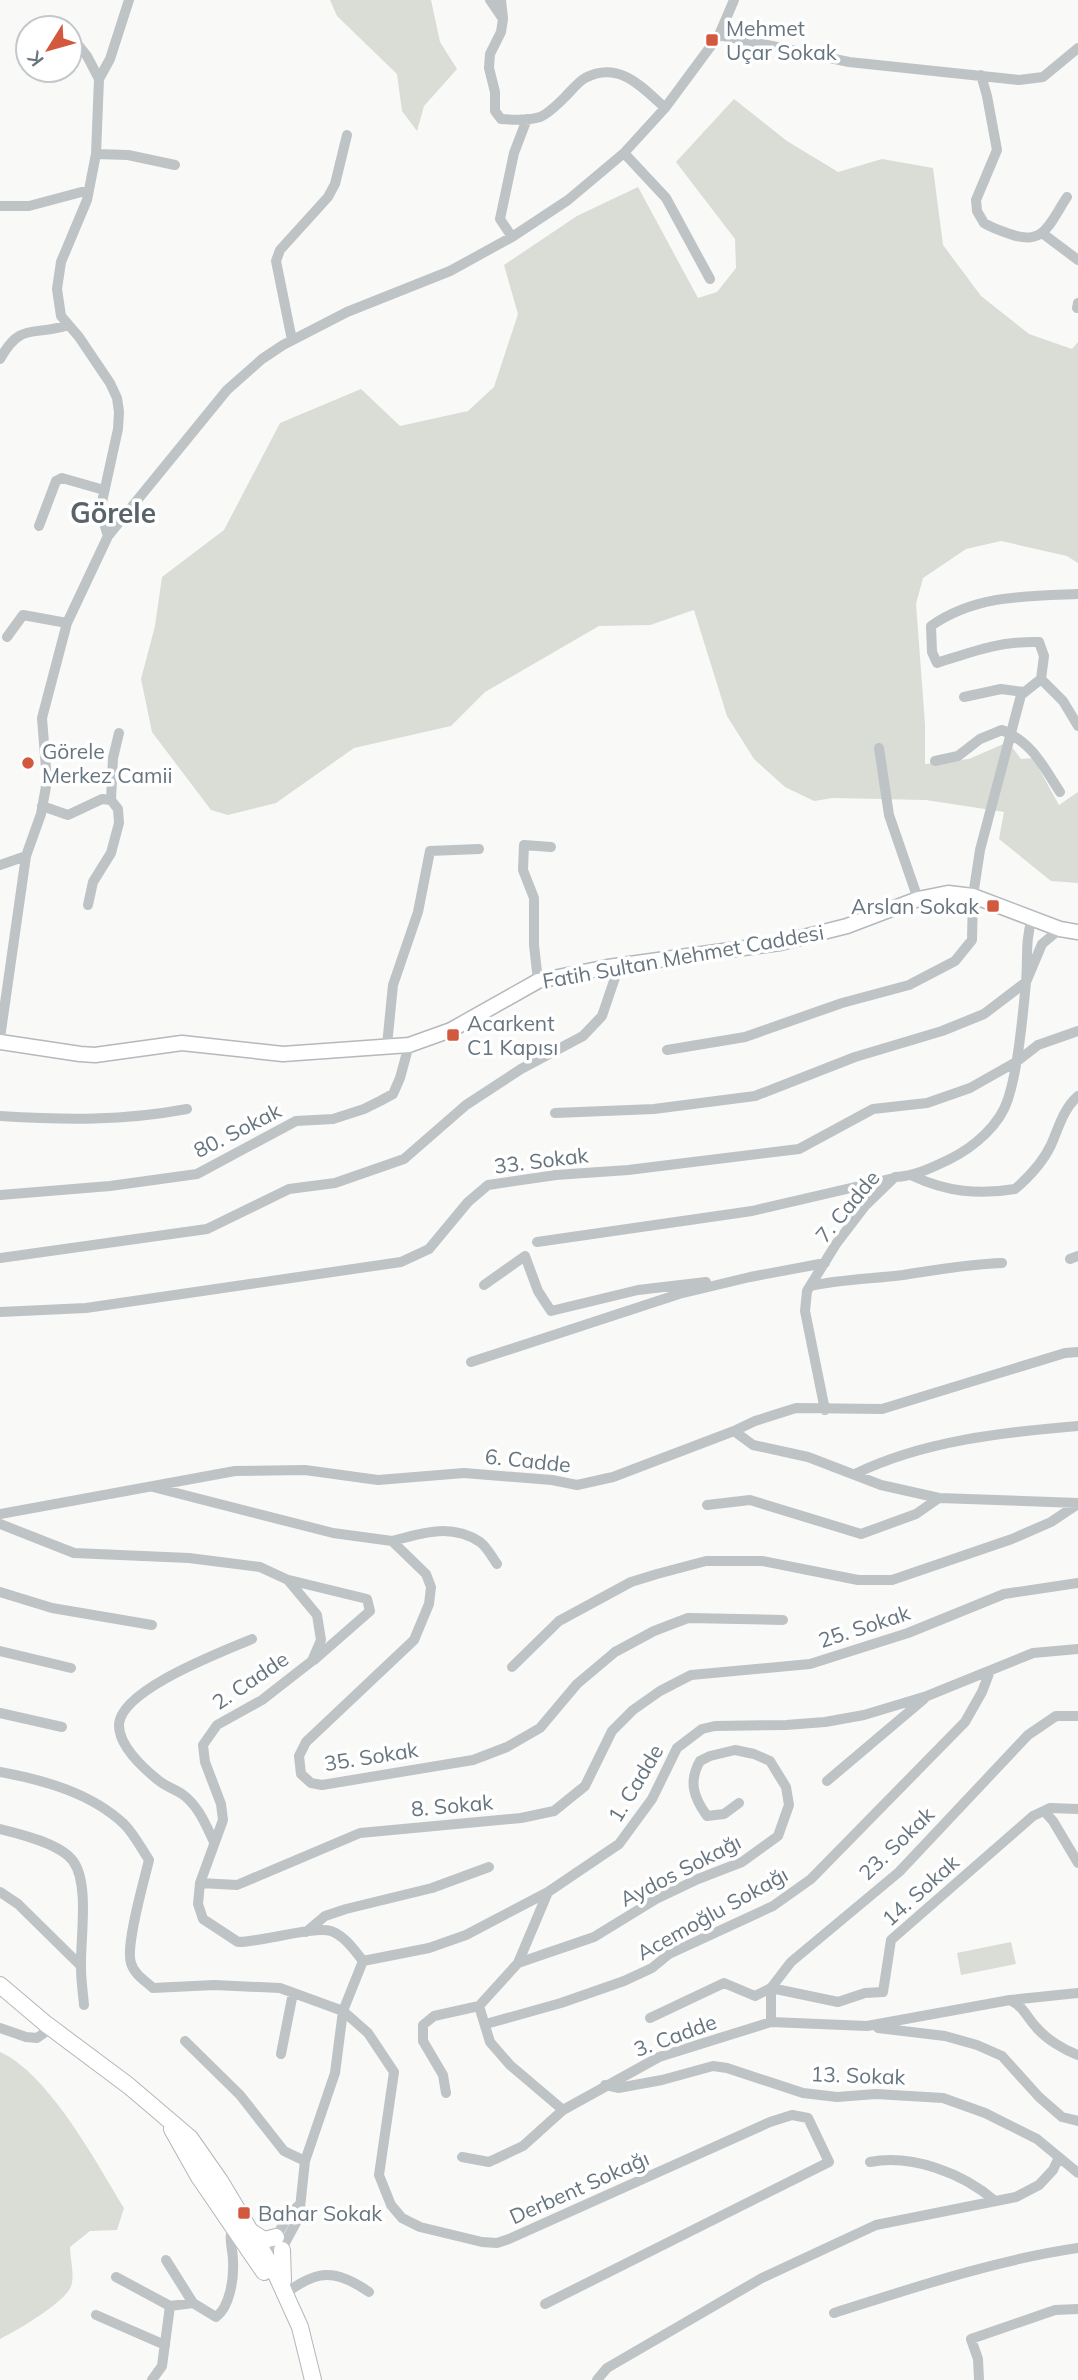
<svg xmlns="http://www.w3.org/2000/svg" width="1078" height="2380" font-family="Mulish,sans-serif">
	<rect width="100%" height="100%" fill="#f9f9f7"/>
	<path fill="#d9ddd6" d="M330,0H431L440,42L457,69L424,106L417,131L402,111L397,74L337,16Z
		M734,99L787,141L838,172L882,159L933,168L943,245L981,296L1029,334L1072,349L1078,342V563L1067,556L1001,541L966,549L923,578L916,604L925,724V764L969,759L1008,742L1021,759L1033,758L1059,805L1078,792V883L1051,881L999,839L1004,812L926,800L833,798L814,801L785,787L754,759L727,716L694,610L650,625L599,626L485,692L451,726L354,748L276,803L228,815L211,810L152,732L141,679L155,626L162,577L224,530L280,423L361,389L400,426L468,411L494,387L518,314L504,265L577,216L638,187L698,298L717,292L736,268L735,239L676,162Z
		M1011,1942L1016,1964L961,1975L957,1953Z
		M0,2052C49,2074 96,2162 124,2208L117,2230L90,2231L70,2247C70,2258 75,2276 71,2286C66,2302 16,2331 0,2339Z"/>
	<g fill="none" stroke-linecap="round" stroke-linejoin="round">
		<g stroke="#b3b9bd" stroke-width="17">
			<path id="secondary" d="M0,1042L80,1054L95,1055L182,1043L283,1054L409,1045L451,1030L538,981L608,967L780,943L847,926L918,899L948,893L973,896L1060,929L1078,932"/>
		</g>
		<g stroke="#b2b7bb" stroke-width="18">
			<path id="primary" d="M0,1985L46,2024L129,2086L190,2138L220,2181L276,2274L300,2327L313,2380
				M172,2129L199,2177L264,2272
				M250,2231L264,2240L276,2237
				M282,2250L283,2281"/>
		</g>
		<path stroke="#bec3c6" stroke-width="10" d="M490,0L503,19L501,32L490,54L489,68L495,92V111L501,119C513,120 528,121 540,117C548,114 558,104 565,97C571,91 578,82 585,78C619,60 642,87 665,108
			M501,0L503,18
			M719,35L849,62L1019,80L1043,77L1078,48
			M72,37L87,56L99,79L96,154L87,200L61,262L57,289L61,316L79,337L110,383L117,398L119,412L118,429L100,511L108,536
			M981,75L987,96L997,150L976,200L977,211L984,223C992,228 1001,231 1010,234C1045,247 1050,222 1067,197
			M99,79L110,59L129,0
			M624,153L666,198L710,279
			M96,154L128,155L175,165
			M0,206H29L89,190
			M1042,233L1078,260
			M512,237L500,219L514,153L527,119
			M1077,308L1078,303
			M292,340L276,261L280,250L328,197L335,184L347,135
			M0,359C21,321 33,337 68,325
			M39,526L56,481L62,478L104,490
			M7,637L23,615L67,623
			M1041,679L1063,701L1078,726
			M964,697L1001,689L1024,692
			M879,748L889,815L918,899
			M935,761L958,756L980,739L1002,730C1032,742 1043,766 1060,792
			M111,800L113,758L119,733
			M42,806L68,815L102,799L111,800L118,809L119,823L111,853L93,882L88,905
			M0,865L26,856
			M538,981L534,945V898L523,870L524,845L551,847
			M0,1038L26,856L41,814L47,781L42,718L67,623L108,536L227,390L262,359L283,345L347,312L450,271L512,237L568,200L624,153L665,108L719,35L734,0
			M387,1045L393,985L418,912L430,851L479,849
			M667,1050L745,1037L842,1003L909,985L955,961L972,940L973,896L980,850L1021,695L1041,679L1044,656L1039,642C1000,641 974,651 937,663L932,652L931,626C975,595 1026,596 1078,594
			M555,1113L654,1109L755,1096L855,1057L942,1031L984,1014L1026,982L1042,944L1060,929
			M0,1116C65,1120 123,1121 187,1109
			M913,1176C947,1192 979,1195 1015,1189C1029,1177 1043,1162 1051,1145C1059,1127 1063,1109 1078,1096
			M0,1195L110,1186L197,1174L296,1121L333,1119L364,1109L380,1101L393,1094L400,1078L409,1045
			M537,1242L752,1211L894,1178
			M0,1258L207,1229L289,1189L335,1183L404,1159L466,1105L521,1069L583,1036L602,1016L619,966
			M1070,1259L1078,1256
			M484,1285L525,1256L538,1291L551,1311L638,1290L706,1282
			M810,1286C843,1279 871,1279 903,1275C936,1270 968,1264 1002,1263
			M0,1312L86,1308L401,1262L429,1249L468,1202L488,1185L556,1175L628,1170L799,1149L873,1109L927,1103L970,1088L1016,1062L1038,1045L1078,1031
			M471,1362L679,1294L750,1277L825,1263
			M825,1410L805,1311L807,1291L836,1244L865,1206L895,1177C916,1176 931,1168 950,1159C974,1147 1000,1125 1008,1099C1018,1069 1023,1014 1026,982C1028,960 1025,940 1032,919
			M734,1431L753,1445L808,1457L881,1485L939,1498L1078,1503
			M855,1474C922,1441 1004,1432 1078,1426
			M153,1487L333,1533L392,1541L426,1574L431,1587L429,1604L414,1640L306,1742L299,1756L301,1774L311,1783L322,1785L473,1760L507,1747L540,1728L577,1684L615,1652L654,1631L688,1618L783,1620
			M707,1505L750,1500L861,1534L916,1514L939,1498
			M0,1514L235,1471L305,1470L378,1480L464,1473L552,1480L577,1485L613,1477L734,1431L755,1421L796,1408L882,1409L1065,1353L1078,1352
			M0,1524L74,1553L189,1558L260,1567L288,1580L317,1615L321,1640L312,1661L262,1700L217,1725L203,1745L205,1762L221,1804L223,1820L200,1883L198,1904L203,1919L238,1942C261,1942 314,1926 331,1931C345,1936 355,1951 363,1961
			M392,1541C422,1533 451,1523 480,1542C487,1547 492,1557 497,1564
			M289,1580L367,1599L370,1611L314,1660
			M0,1592L52,1608L152,1625
			M0,1651L71,1668
			M512,1667L559,1621L631,1582L657,1574L706,1561H762L858,1580H892L1012,1539L1051,1522L1078,1504
			M0,1713L62,1727
			M0,1772C44,1780 91,1793 124,1824C134,1834 141,1848 149,1860C144,1881 125,1946 131,1963C134,1974 144,1980 153,1988L214,1985L280,1988L343,2011L368,2033L394,2072L379,2175L391,2205L402,2218L420,2227L482,2242L497,2243L509,2239L770,2122L792,2115L808,2118L829,2162L545,2304
			M827,1781L924,1699
			M1044,1811L1053,1821L1078,1863
			M0,1829C21,1834 61,1844 73,1861C90,1884 80,1940 81,1968C81,1980 83,1993 84,2005
			M214,1842C206,1825 198,1805 182,1794C174,1789 165,1786 158,1780C143,1768 118,1745 119,1724C122,1689 222,1652 252,1639
			M200,1883L237,1885L360,1833L521,1818L554,1811L585,1786L612,1731L633,1710L660,1691L691,1675L810,1664L908,1633L1004,1594L1078,1583
			M0,1892L18,1904L81,1966
			M548,1892L518,1963L479,2006L490,2042L510,2065L563,2110L659,2057L771,2022L867,2026L1010,2000L1078,1993
			M306,1932L325,1916L346,1909L432,1888L489,1867
			M518,1963L594,1937L656,1899L698,1879L742,1862L778,1836L789,1805L786,1787L770,1761L754,1754L735,1750L710,1756L700,1761C688,1782 694,1798 707,1816L724,1814L739,1803
			M1010,2000C1024,2007 1026,2016 1036,2027C1046,2039 1064,2050 1078,2055
			M650,2018L724,1983L755,1996L771,1988L838,2002L865,1993L883,1992L891,1940L1033,1816L1050,1808L1078,1809
			M771,2022V1988L791,1962L899,1872L1028,1735L1056,1716H1078
			M486,2024L561,2003L624,1981L652,1968L669,1954L773,1906L811,1879L965,1722L982,1692L990,1671
			M0,2028L26,2037L37,2038L51,2028
			M878,2028L945,2036L977,2045L1002,2056L1039,2097L1062,2117L1078,2121
			M185,2041L240,2095L284,2151L305,2161
			M281,2054L293,1993
			M605,2085L618,2088L662,2080L713,2066L727,2068L803,2093L837,2097L876,2094L943,2098L985,2113L1037,2139L1078,2173
			M446,2093L443,2075L423,2041V2025L434,2016L479,2006
			M462,2157L489,2162L523,2146L563,2110
			M870,2162C912,2154 963,2173 995,2201
			M280,2252L299,2217L305,2161L335,2073L343,2011L363,1961L429,1948L466,1935L548,1892L619,1844L652,1799L677,1748L702,1729L715,1726L786,1725L825,1722L864,1715L927,1696L1033,1653L1078,1649
			M265,2256L288,2216L300,2204
			M166,2260L193,2303
			M116,2277L170,2306
			M285,2294C317,2269 336,2269 369,2292
			M834,2313C913,2288 995,2260 1078,2248
			M96,2315L165,2345
			M152,2380L162,2366L170,2306L193,2303L216,2317C230,2307 234,2278 233,2261C233,2249 228,2239 232,2228
			M597,2380L607,2368L762,2278L876,2225L1016,2197L1039,2185L1053,2170L1059,2157
			M979,2380L978,2359L971,2339L1055,2310L1078,2309"/>
		<use href="#secondary" stroke="#fff" stroke-width="14"/>
		<use href="#primary" stroke="#fff" stroke-width="16"/>
	</g>
	<g fill="#d2593d" stroke="#fff" stroke-width="2.5">
		<rect x="705" y="33" width="14" height="14" rx="3.5"/>
		<circle cx="28" cy="763" r="7"/>
		<rect x="986" y="899" width="14" height="14" rx="3.5"/>
		<rect x="446" y="1028" width="14" height="14" rx="3.5"/>
		<rect x="237" y="2206" width="14" height="14" rx="3.5"/>
	</g>
	<g text-anchor="middle" dominant-baseline="central" stroke-width="7" stroke-linejoin="round" paint-order="stroke">
		<g font-size="21" fill="#66757f" stroke="#fff" text-anchor="start">
			<text x="726" y="28">Mehmet<tspan x="726" dy="24">Uçar Sokak</tspan></text>
			<text x="42" y="751">Görele<tspan x="42" dy="24">Merkez Camii</tspan></text>
			<text x="979" y="906" text-anchor="end">Arslan Sokak</text>
			<text x="467" y="1023">Acarkent<tspan x="467" dy="24">C1 Kapısı</tspan></text>
			<text x="258" y="2213">Bahar Sokak</text>
		</g>
		<g font-size="21" fill="#66757f" stroke="#fff">
			<text transform="translate(683 956) rotate(-10)">Fatih Sultan Mehmet Caddesi</text>
			<text transform="translate(237 1130) rotate(-27)">80. Sokak</text>
			<text transform="translate(541 1160) rotate(-7)">33. Sokak</text>
			<text transform="translate(847 1206) rotate(-50)">7. Cadde</text>
			<text transform="translate(528 1460) rotate(6)">6. Cadde</text>
			<text transform="translate(864 1626) rotate(-18)">25. Sokak</text>
			<text transform="translate(250 1680) rotate(-34)">2. Cadde</text>
			<text transform="translate(371 1756) rotate(-9)">35. Sokak</text>
			<text transform="translate(635 1783) rotate(-59)">1. Cadde</text>
			<text transform="translate(452 1805) rotate(-5)">8. Sokak</text>
			<text transform="translate(896 1843) rotate(-44)">23. Sokak</text>
			<text transform="translate(680 1870) rotate(-27)">Aydos Sokağı</text>
			<text transform="translate(920 1890) rotate(-42)">14. Sokak</text>
			<text transform="translate(712 1913) rotate(-29)">Acemoğlu Sokağı</text>
			<text transform="translate(675 2035) rotate(-20)">3. Cadde</text>
			<text transform="translate(858 2075) rotate(2)">13. Sokak</text>
			<text transform="translate(579 2187) rotate(-24)">Derbent Sokağı</text>
		</g>
		<g font-size="28" font-weight="bold" fill="#58636a" stroke="#fff">
			<text x="113" y="512">Görele</text>
		</g>
	</g>
	<g transform="translate(49 49) rotate(233)"><circle r="33" fill="#ffffff" stroke="#c2c8cc" stroke-width="2"/>
	<path d="M0-5L12 26L0 18L-12 26Z" fill="#d2593d"/>
	<text y="-10" font-size="19" font-weight="bold" text-anchor="middle" fill="#66757f">K</text>
	</g>
</svg>
